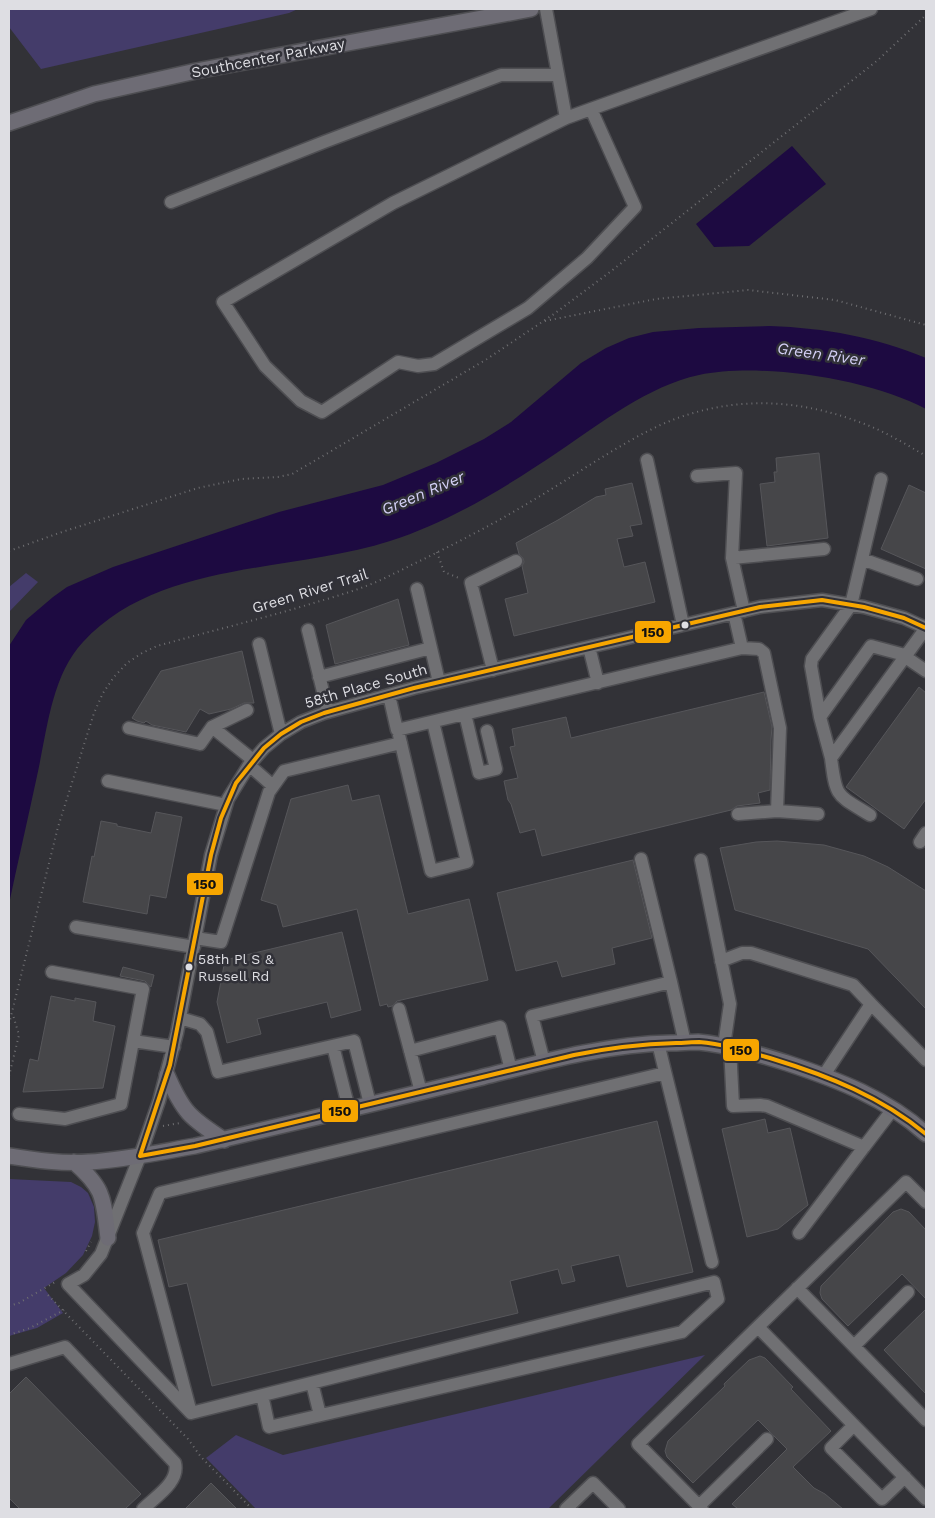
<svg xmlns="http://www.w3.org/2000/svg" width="935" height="1518" font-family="'Work Sans',sans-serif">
	<rect width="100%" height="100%" fill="#323237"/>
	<path fill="#443c6a" d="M9,9H298L289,13L41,69L9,27Z
		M26,573L38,582L9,612V587Z
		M9,1179L71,1182L81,1187L88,1193L94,1207L95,1222L92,1236L83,1255L66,1273L44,1288L63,1313L37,1328L9,1336Z
		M705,1355L548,1509H256L206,1458L236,1435L283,1455Z"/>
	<path fill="#1d0a41" d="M792,146L826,184L749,246L714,247L696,224Z
		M770,326C825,328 876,337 926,358V409C870,379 762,362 699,375C648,386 601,423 558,452C506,487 450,522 390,541C291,573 159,560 83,642C51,676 47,732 37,776C28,818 18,861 9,904V646L26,620L53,597L67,587L113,567L279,512L383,485L436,463L484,439L511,422L581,363L606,348L629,338L653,332L699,328Z"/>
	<path fill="#464649" stroke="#56565a" d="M819,453L828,538L767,546L760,484L775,482L774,472H777L776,458Z
		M632,483L642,524L630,526L633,536L617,539L624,567L645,562L655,602L514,636L505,599L528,593L522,566L524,562L523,558L519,554L516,543L558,520L596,497L606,495L605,489Z
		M909,485L926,493V569L881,549Z
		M398,599L409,645L335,664L326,625Z
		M242,651L254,703H244L231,709L209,714L200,709L186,732L152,725L146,721L144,723L137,721L132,718L161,671Z
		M919,687L926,693V799L904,829L846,787Z
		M764,692L772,727L771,739L770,790L758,793L760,803L737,806L731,810L542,856L535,829L520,833L511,804L508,800L504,781L518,778L510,747L515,746L512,729L566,717L571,738Z
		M348,785L352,801L379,795L408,914L469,899L488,980L397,1001L392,1006L388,1007L387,1004L380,1006L357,909L283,927L277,905L261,900L291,799Z
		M156,812L182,817L166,898L150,895L147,914L83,902L92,856L94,857L101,821L117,824V826L151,833Z
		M777,841L824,845L864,856L888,867L926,891V1009L868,949L735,910L720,848L756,842Z
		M633,860L652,938L612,948L615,964L562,977L557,961L516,971L497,893Z
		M342,932L361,1010L331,1018L327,1002L257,1019L261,1034L227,1043L217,1002L225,960Z
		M123,967L154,975L151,987L145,981L120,976Z
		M51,996L75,1001V998L96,1002L93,1021L115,1026L103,1088L23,1092L30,1059L38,1061Z
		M765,1119L768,1133L790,1128L808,1205L778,1229L747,1237L722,1129Z
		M657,1121L693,1272L627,1287L619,1255L571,1266L575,1281L562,1284L558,1269L510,1281L518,1313L212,1386L187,1283L169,1287L158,1240Z
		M901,1209L909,1212L926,1230V1299L902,1274L848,1326L822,1299L820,1293L821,1286L893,1212Z
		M926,1309V1394L884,1350Z
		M760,1356L765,1358L793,1387L791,1389L831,1431L793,1467L814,1488L825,1494L843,1509H738L732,1504L787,1449L758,1420L693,1483L667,1457L665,1451L668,1441L725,1386L724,1384L749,1360Z
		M26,1377L141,1494L125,1509H20L9,1498V1394Z
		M211,1483L237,1509H185Z"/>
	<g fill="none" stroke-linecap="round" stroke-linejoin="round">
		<g stroke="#4e4e52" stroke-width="15">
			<path id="minor" d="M546,9L566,118
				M591,109L635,207L587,258L528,308L434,364L418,366L398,362L322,412L301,401L265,366L223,302L393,203L566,118L591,109L871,9
				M171,202L324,142L501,75H558
				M647,460L683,625
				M697,476L736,473L732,558L744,611
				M732,558L824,549
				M862,559L917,579
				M417,589L439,682
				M308,630L328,712
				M259,644L281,734
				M589,647L598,683
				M742,648L759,649L764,653L780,728L777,811
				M493,670L471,583L516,561
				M319,677L431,648
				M389,695L397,730L742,648L734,613
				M465,714L479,773L496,769L487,731
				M820,717L871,646L901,654L926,671
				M212,727L253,760
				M129,728L200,744L212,727L247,710
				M399,735L431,871L467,862L433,722
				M831,758L820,717L811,666L812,659L851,605L881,479
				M249,765L273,786
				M108,781L226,805
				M738,814L777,811L818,814
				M870,815C836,794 836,798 831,758L926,628
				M920,842L926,833
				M641,859L671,982
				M701,860L730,1004L724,1046
				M76,927L194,947
				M195,938L221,942L269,792L284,771L401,743
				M721,961L742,953H751L853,985L871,1004L824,1075
				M871,1004L926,1060
				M399,1009L421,1092
				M180,1018L200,1024L207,1032L218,1072L354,1041L370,1104
				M133,1041L174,1047
				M658,1043L712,1262
				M333,1046L349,1109
				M730,1047L733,1106L760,1105L767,1106L864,1147L893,1109
				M410,1051L500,1027L511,1070
				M544,1062L532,1016L671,982L685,1043
				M665,1073L160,1193L143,1233L191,1413L68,1284L84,1275L101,1254L140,1156L159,1101L177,1033L211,855L228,799L249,765L264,748L281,734L301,722L324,713L414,688L760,607L822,600L864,607L904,618L926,628
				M19,1114L65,1119L121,1104L143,989L52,972
				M799,1233L864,1147
				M797,1288L926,1420
				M758,1327L926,1499
				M854,1346L908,1292
				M9,1364L65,1347L175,1463C180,1482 155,1497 143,1509
				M312,1383L320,1415
				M191,1413L714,1282L718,1299L682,1332L269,1427L262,1395
				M854,1425L831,1448L882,1499L905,1477
				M699,1506L767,1439
				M566,1509L593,1483L619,1509
				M702,1509L638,1444L906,1182L926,1202"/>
		</g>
		<g stroke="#4e4e52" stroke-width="18">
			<path id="major" d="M9,123L94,94L196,71L531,9
				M167,1075C183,1112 190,1118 224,1140
				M9,1156C35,1160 62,1164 89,1162C124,1160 160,1152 195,1146C290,1124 384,1101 479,1078C542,1062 606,1044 671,1043C680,1043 689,1042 698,1042C729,1045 758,1054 787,1063C838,1080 886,1098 926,1134
				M74,1162C105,1189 103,1198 108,1238"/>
		</g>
		<path stroke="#6f6f72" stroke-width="2" stroke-dasharray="1 4" stroke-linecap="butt" d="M545,321L656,299L748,290L835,300L926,325
			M9,551L62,532L198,488L241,479L278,477L292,474L316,460L487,359L554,314L610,272L878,60L926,15
			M437,552L444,572L459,578
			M9,1024L58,827L94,713L103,693L114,677L127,663L142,653L157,646C207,632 257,620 307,605C333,597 360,590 385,578C434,554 484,530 530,502C571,478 610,450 652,429C719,396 791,396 859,422C883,430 905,444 926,456
			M9,1076L19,1035L13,1015
			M163,1126L180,1123
			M86,1251L91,1242
			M48,1295L188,1439L201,1457L252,1509
			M9,1306L19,1303L57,1281
			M9,1335L30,1328L64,1310"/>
		<use href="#minor" stroke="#707073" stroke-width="12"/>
		<use href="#major" stroke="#6e6c75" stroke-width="15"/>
		<g stroke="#313138" stroke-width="8">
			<path id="bus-1" d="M140,1156L170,1065L211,855L221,818L236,783L264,748L281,734L301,722L324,713L414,688L760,607L822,600L864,607L904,618L926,628
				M140,1156L195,1146L574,1055C608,1048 642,1044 676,1043C684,1043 692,1042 699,1042C724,1044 749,1052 773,1059C829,1076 881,1097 926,1134"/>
		</g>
		<use href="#bus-1" stroke="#f7a600" stroke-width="4"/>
	</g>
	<g fill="#dedee3" stroke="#313138" stroke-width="2">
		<circle cx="685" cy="625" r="4.5"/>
		<circle cx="189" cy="967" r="4.5"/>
	</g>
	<g text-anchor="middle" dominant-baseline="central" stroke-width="5" stroke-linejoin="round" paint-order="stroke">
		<g font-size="14" fill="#dedee3" stroke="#313138" text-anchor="start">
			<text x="198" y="959">58th Pl S &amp;<tspan x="198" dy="17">Russell Rd</tspan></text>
		</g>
		<g font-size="15" fill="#dedee3" stroke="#313138">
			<text transform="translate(268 58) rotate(-11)">Southcenter Parkway</text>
			<text transform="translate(310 591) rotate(-17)">Green River Trail</text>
			<text transform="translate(366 686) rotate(-16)">58th Place South</text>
		</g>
		<g font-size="16" font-style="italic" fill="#d3cff5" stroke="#313138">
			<text transform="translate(821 354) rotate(8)">Green River</text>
			<text transform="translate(423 493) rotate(-23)">Green River</text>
		</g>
	</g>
	<g stroke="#313138" stroke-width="2">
		<rect x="634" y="620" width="38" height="24" rx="5" fill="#f7a600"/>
		<rect x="186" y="872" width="38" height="24" rx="5" fill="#f7a600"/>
		<rect x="722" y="1038" width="38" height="24" rx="5" fill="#f7a600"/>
		<rect x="321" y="1099" width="38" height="24" rx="5" fill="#f7a600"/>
	</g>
	<g font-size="14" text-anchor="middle" font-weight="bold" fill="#111">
		<text x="653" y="637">150</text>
		<text x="205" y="889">150</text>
		<text x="741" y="1055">150</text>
		<text x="340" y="1116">150</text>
	</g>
	<rect width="935" height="1518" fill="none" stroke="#dedee3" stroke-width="20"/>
</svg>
